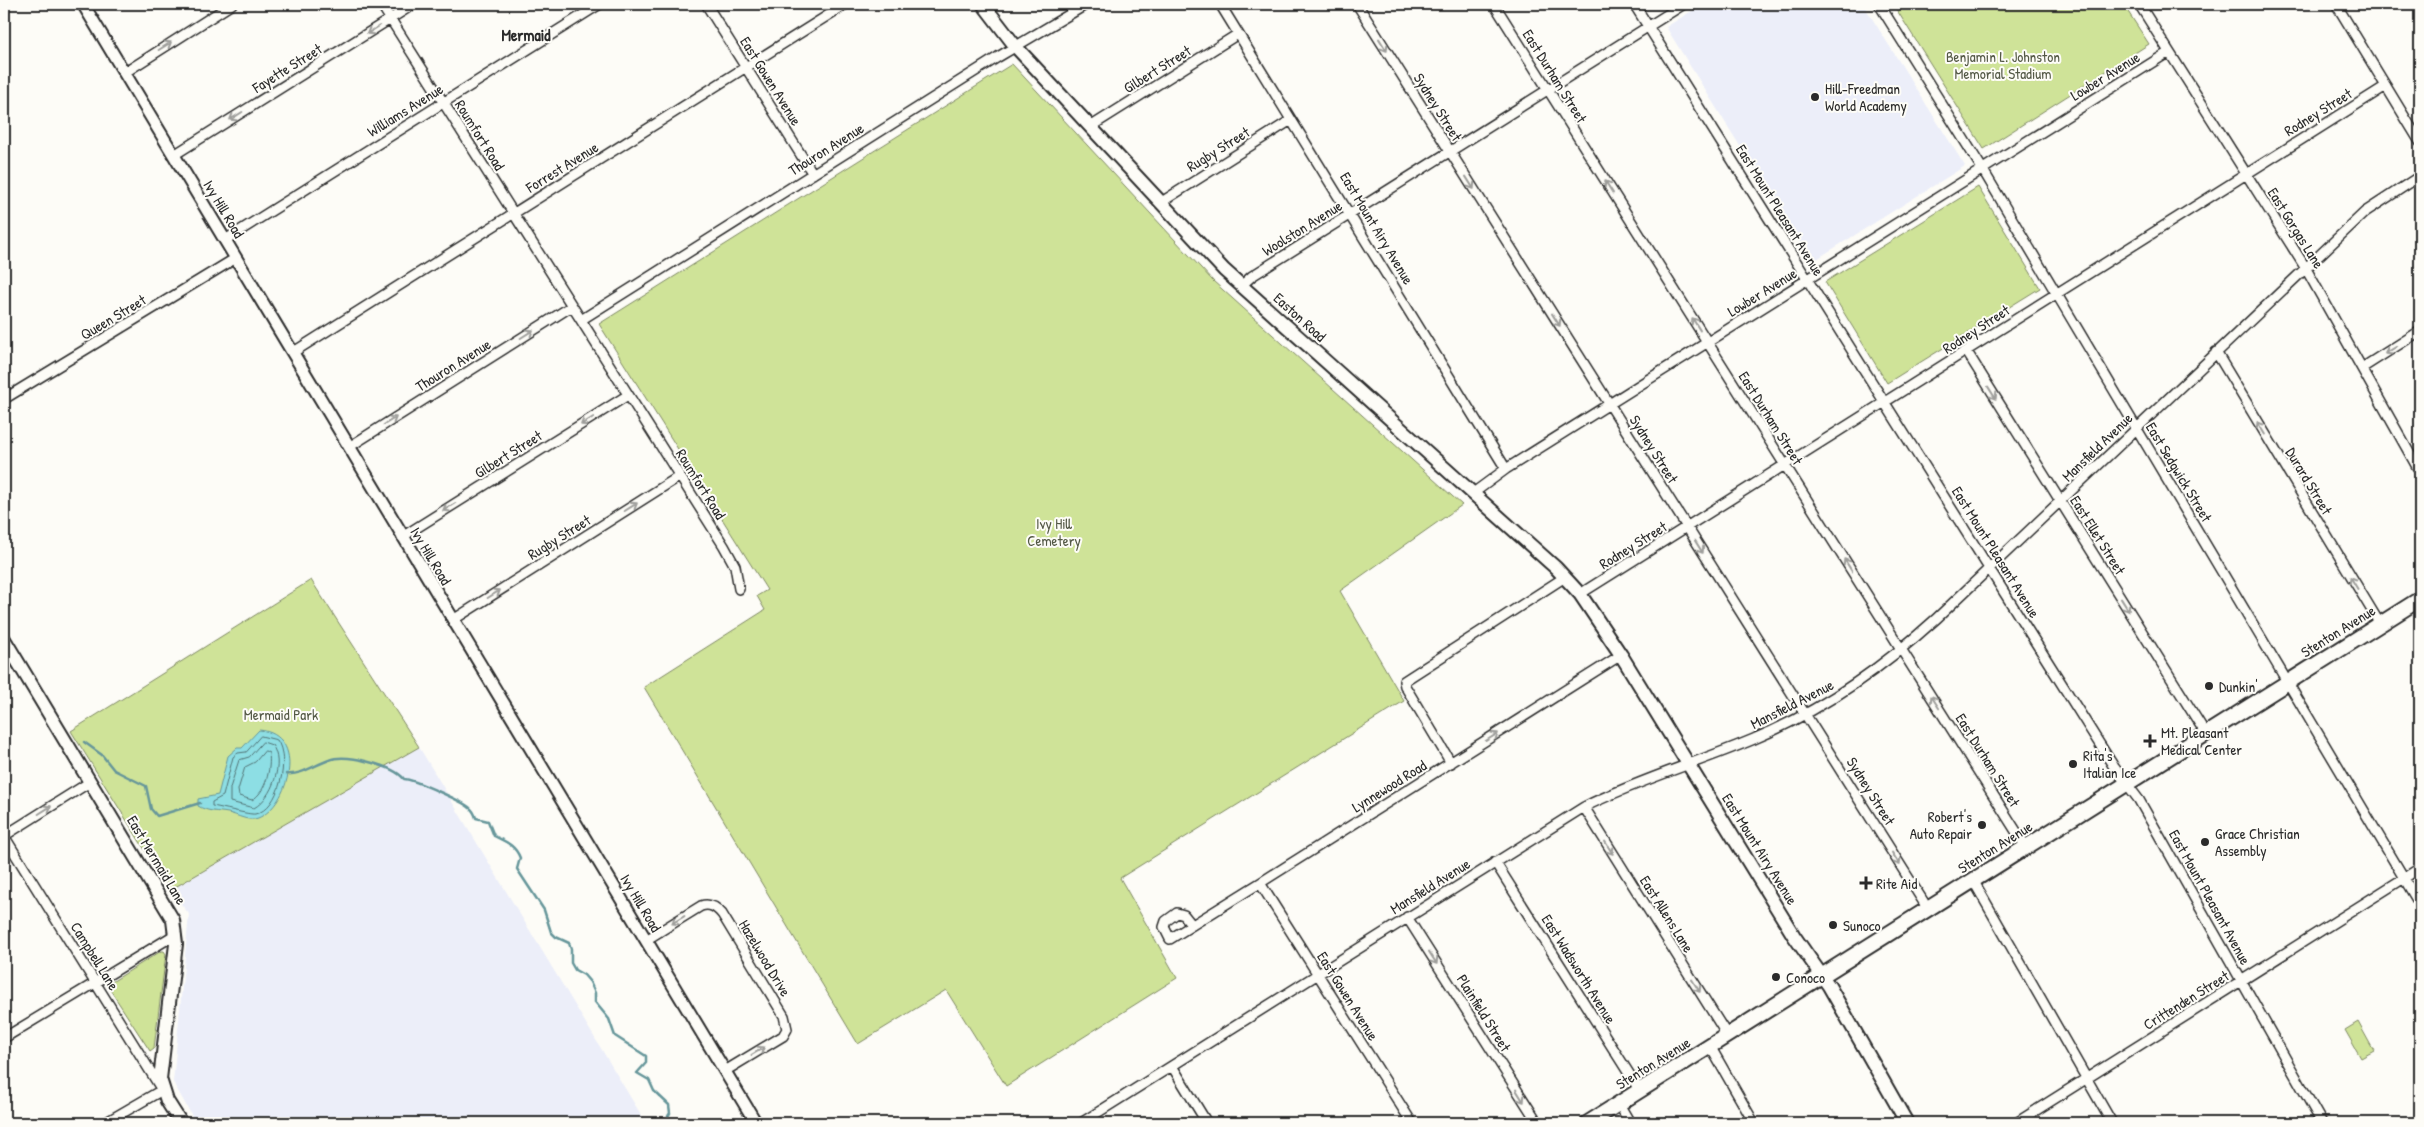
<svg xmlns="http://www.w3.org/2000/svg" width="2424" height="1127" font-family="'Patrick Hand',sans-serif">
	<rect width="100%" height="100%" fill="#fdfcf7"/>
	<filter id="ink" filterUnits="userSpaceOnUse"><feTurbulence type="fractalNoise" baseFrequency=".02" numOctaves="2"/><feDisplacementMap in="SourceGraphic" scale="10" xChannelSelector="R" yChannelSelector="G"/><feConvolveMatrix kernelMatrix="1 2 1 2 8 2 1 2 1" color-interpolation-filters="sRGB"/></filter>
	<g filter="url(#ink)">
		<path fill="#eceef9" d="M1703,4H1863L1965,166L1812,262L1666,27Z
			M419,747L646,1123H196L173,1082L189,914L170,890Z"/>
		<path fill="#cfe398" stroke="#7d8762" d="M1893,4H2123L2149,44L1984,149Z
			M1012,64L1213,281L1462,505L1340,591L1404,701L1120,878L1177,978L1006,1086L946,990L858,1044L644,687L765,610L757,596L767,590L599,324Z
			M1978,187L2040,288L1887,383L1825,282Z
			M311,580L419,747L170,890L71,731Z
			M161,951H164L166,954L154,1048L150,1051L107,985Z
			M2358,1022L2374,1051L2361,1058L2345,1030Z"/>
		<path fill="#8ddee4" stroke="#66969a" d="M259,730C308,734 289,806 258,818C248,822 238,815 228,813C217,811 208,812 198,806V799L218,795L228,756L237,748H242Z"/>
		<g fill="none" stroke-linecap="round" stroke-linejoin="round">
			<path stroke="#527375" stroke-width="1" d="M261,736L277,740C290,758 280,809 255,814C250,815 219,807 212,806V802L223,796L233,757L238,753L246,752Z
				M263,742L272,745C285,763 272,798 254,808L230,802V788L239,760L249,757Z
				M265,751L269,753C271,769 266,792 252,800L239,796L238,790L245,767L255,762Z"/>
			<path stroke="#66969a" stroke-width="2.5" d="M84,742L102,755L114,770L146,786L151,809L157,816L200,803
				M286,774C300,776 315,765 329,760C346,753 394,766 404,779C413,779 464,802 470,808C474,811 475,815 476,818L488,821L494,836C506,842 515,845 520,858L517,869L544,910L551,932L556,937L569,943L571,949V963L575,970L584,975L590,982L595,993V1002L609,1019L615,1036L646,1056V1063L637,1073L649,1080L654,1091L669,1105L670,1113L664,1123"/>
			<g stroke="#2b2b2b" stroke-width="12">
				<path id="minor" d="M381,4L724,546L735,566L739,589
					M706,4L813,174
					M1220,4L1506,469
					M1357,4L1928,909
					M1494,4L2026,847
					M1634,4L2114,767L2139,800L2322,1123
					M1879,4L1983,170L2420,905
					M2139,4L2305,267L2420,472
					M2336,4L2420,142
					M124,73L232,4
					M1090,127L1238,34
					M174,155L414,4
					M1160,203L1291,120
					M225,240L600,4
					M1241,286L1252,276L1684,4
					M581,320L998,57L1087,4
					M1967,352L2206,734
					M2216,352L2380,624
					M292,353L846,4
					M2362,368L2420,331
					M4,399L236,258
					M349,447L572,306
					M1472,494L1506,469L2169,52
					M402,537L628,395
					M1580,594L2386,86
					M453,620L680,476
					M1451,763L1405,686L1404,681L1565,577
					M1584,807L1727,1035
					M4,836L162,1090L105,1123
					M4,836L90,782
					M1495,862L1640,1091
					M1973,880L2112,1123
					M1260,883L1412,1123
					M1407,917L1538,1123
					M1192,925L1184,915L1177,913L1166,921L1164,927L1170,939L1247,891L1260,883L1621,655
					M646,940L701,906C710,903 716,907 722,914L784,1016L787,1029L783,1036L725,1071
					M4,1038L176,934
					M1710,1046L1754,1123
					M1172,1066L1207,1123
					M1619,1104L1630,1123
					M1081,1123L1584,807C1638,780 1697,763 1754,739C1823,710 1882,668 1937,618L2365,212L2420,176
					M2016,1123L2420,868"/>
			</g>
			<g stroke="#2b2b2b" stroke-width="15">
				<path id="tertiary" d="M83,4L756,1123"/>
			</g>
			<g stroke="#2b2b2b" stroke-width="16">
				<path id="secondary" d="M983,4L1016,47L1224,270L1556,568L1580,594L1621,655L1794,936L1829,986L1907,1123
					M4,639L173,920L176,944L160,1079L167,1101L181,1123"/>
			</g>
			<g stroke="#2b2b2b" stroke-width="18">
				<path id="primary" d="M1588,1123L2420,599"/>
			</g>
			<use href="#minor" stroke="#fdfcf7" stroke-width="9"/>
			<use href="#tertiary" stroke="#fdfcf7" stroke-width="11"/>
			<use href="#secondary" stroke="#fdfcf7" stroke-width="12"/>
			<use href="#primary" stroke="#fdfcf7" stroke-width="14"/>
		</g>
		<defs><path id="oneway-shaft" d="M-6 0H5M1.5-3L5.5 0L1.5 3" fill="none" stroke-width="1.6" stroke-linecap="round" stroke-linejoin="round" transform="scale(1.25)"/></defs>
		<g stroke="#9e9e9b">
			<use href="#oneway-shaft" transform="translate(373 30) rotate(148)"/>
			<use href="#oneway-shaft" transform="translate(1383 45) rotate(58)"/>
			<use href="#oneway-shaft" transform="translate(165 46) rotate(-32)"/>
			<use href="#oneway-shaft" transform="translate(236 116) rotate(148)"/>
			<use href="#oneway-shaft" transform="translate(1470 183) rotate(58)"/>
			<use href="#oneway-shaft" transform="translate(1609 187) rotate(-122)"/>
			<use href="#oneway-shaft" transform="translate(1556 320) rotate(58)"/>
			<use href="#oneway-shaft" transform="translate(1696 324) rotate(-122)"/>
			<use href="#oneway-shaft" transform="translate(527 334) rotate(-32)"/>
			<use href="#oneway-shaft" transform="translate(2391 350) rotate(148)"/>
			<use href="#oneway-shaft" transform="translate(1992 393) rotate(58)"/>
			<use href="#oneway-shaft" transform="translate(390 421) rotate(-32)"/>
			<use href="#oneway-shaft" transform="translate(587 421) rotate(148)"/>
			<use href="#oneway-shaft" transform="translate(2261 428) rotate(-121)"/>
			<use href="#oneway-shaft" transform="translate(449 507) rotate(148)"/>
			<use href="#oneway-shaft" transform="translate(631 507) rotate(-32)"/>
			<use href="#oneway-shaft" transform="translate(1699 547) rotate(58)"/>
			<use href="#oneway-shaft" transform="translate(1848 565) rotate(-122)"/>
			<use href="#oneway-shaft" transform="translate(2354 583) rotate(-121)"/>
			<use href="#oneway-shaft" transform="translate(494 594) rotate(-32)"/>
			<use href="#oneway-shaft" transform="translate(2125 605) rotate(58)"/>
			<use href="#oneway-shaft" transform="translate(1935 702) rotate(-123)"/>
			<use href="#oneway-shaft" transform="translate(1492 737) rotate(-32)"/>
			<use href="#oneway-shaft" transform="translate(45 810) rotate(-32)"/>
			<use href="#oneway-shaft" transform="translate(1609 848) rotate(58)"/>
			<use href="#oneway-shaft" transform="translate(1896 859) rotate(58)"/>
			<use href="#oneway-shaft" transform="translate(678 920) rotate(149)"/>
			<use href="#oneway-shaft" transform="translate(1433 958) rotate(58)"/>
			<use href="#oneway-shaft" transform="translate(1696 986) rotate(58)"/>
			<use href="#oneway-shaft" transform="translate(758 1051) rotate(-31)"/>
			<use href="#oneway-shaft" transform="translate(1520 1096) rotate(58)"/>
		</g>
	</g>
	<g fill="#2b2b2b" stroke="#fdfcf7" stroke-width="2">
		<circle cx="1815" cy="97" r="5"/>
		<circle cx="2209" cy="686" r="5"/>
		<path d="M2147.5 733.5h5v5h5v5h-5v5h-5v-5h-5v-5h5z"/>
		<circle cx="2073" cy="764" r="5"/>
		<circle cx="1982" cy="825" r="5"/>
		<circle cx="2205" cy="842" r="5"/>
		<path d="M1863.5 875.5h5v5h5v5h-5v5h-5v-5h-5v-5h5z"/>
		<circle cx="1833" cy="925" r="5"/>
		<circle cx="1776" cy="977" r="5"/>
	</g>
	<g text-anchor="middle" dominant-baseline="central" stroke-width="4" stroke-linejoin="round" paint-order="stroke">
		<g font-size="15" fill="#545946" stroke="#fdfcf7">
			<text x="2003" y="56">Benjamin L. Johnston<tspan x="2003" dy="17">Memorial Stadium</tspan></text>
			<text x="1054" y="523">Ivy Hill<tspan x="1054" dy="17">Cemetery</tspan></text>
			<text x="281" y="714">Mermaid Park</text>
		</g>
		<g font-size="15" fill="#2b2b2b" stroke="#fdfcf7">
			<text transform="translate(287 68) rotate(-32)">Fayette Street</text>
			<text transform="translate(1157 69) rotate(-32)">Gilbert Street</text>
			<text transform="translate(1555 76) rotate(58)">East Durham Street</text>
			<text transform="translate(2105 76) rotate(-32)">Lowber Avenue</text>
			<text transform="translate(771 81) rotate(58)">East Gowen Avenue</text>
			<text transform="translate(1438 107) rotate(58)">Sydney Street</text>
			<text transform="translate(405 110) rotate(-32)">Williams Avenue</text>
			<text transform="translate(2318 112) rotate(-32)">Rodney Street</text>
			<text transform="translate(480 135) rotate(58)">Roumfort Road</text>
			<text transform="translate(826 149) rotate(-32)">Thouron Avenue</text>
			<text transform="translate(1218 149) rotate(-32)">Rugby Street</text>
			<text transform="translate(562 167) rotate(-32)">Forrest Avenue</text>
			<text transform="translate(224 209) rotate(59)">Ivy Hill Road</text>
			<text transform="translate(1780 210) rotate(58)">East Mount Pleasant Avenue</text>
			<text transform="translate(1302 228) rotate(-32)">Woolston Avenue</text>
			<text transform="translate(1377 228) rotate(59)">East Mount Airy Avenue</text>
			<text transform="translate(2296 228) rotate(58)">East Gorgas Lane</text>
			<text transform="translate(1762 292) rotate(-32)">Lowber Avenue</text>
			<text transform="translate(113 317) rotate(-31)">Queen Street</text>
			<text transform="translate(1300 317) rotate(42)">Easton Road</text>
			<text transform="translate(1976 329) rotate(-33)">Rodney Street</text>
			<text transform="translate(453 365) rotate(-32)">Thouron Avenue</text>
			<text transform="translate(1771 418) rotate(58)">East Durham Street</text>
			<text transform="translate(2097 447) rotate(-44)">Mansfield Avenue</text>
			<text transform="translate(1654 449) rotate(58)">Sydney Street</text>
			<text transform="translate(508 454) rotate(-32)">Gilbert Street</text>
			<text transform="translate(2179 472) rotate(59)">East Sedgwick Street</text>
			<text transform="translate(2309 481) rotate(59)">Durard Street</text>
			<text transform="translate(701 484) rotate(58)">Roumfort Road</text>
			<text transform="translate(2098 535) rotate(58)">East Ellet Street</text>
			<text transform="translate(559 537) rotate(-32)">Rugby Street</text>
			<text transform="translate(1633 545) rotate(-32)">Rodney Street</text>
			<text transform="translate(1996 552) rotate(58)">East Mount Pleasant Avenue</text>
			<text transform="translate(431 556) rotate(59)">Ivy Hill Road</text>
			<text transform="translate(2338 631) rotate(-32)">Stenton Avenue</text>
			<text transform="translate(1792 704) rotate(-27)">Mansfield Avenue</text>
			<text transform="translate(1988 760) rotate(58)">East Durham Street</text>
			<text transform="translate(1389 786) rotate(-32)">Lynnewood Road</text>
			<text transform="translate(1871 791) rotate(58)">Sydney Street</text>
			<text transform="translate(1995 847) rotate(-32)">Stenton Avenue</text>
			<text transform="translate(1760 849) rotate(58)">East Mount Airy Avenue</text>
			<text transform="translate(157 860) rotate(59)">East Mermaid Lane</text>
			<text transform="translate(1430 886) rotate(-32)">Mansfield Avenue</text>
			<text transform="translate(2210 897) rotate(61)">East Mount Pleasant Avenue</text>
			<text transform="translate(641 903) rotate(59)">Ivy Hill Road</text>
			<text transform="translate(1667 914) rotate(58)">East Allens Lane</text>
			<text transform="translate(95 956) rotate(58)">Campbell Lane</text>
			<text transform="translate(765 958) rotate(59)">Hazelwood Drive</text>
			<text transform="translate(1579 969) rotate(58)">East Wadsworth Avenue</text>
			<text transform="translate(1348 996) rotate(58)">East Gowen Avenue</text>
			<text transform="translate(2186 1000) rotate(-32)">Crittenden Street</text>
			<text transform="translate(1484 1013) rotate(58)">Plainfield Street</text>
			<text transform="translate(1653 1063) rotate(-32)">Stenton Avenue</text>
		</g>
		<g font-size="15" fill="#2b2b2b" stroke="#fdfcf7" text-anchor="start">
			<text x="1825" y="88">Hill-Freedman<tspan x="1825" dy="17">World Academy</tspan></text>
			<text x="2219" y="686">Dunkin'</text>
			<text x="2161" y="732">Mt. Pleasant<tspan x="2161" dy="17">Medical Center</tspan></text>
			<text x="2083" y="755">Rita's<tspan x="2083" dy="17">Italian Ice</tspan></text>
			<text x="1972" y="816" text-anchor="end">Robert's<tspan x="1972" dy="17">Auto Repair</tspan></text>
			<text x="2215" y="833">Grace Christian<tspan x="2215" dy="17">Assembly</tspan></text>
			<text x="1876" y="883">Rite Aid</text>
			<text x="1843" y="925">Sunoco</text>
			<text x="1786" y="977">Conoco</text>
		</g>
		<g font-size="16" font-weight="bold" fill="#2b2b2b" stroke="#fdfcf7">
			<text x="526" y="35">Mermaid</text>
		</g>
	</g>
	<rect width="2424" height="1127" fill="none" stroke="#fdfcf7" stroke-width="20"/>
	<rect x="10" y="10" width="2404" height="1107" fill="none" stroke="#2b2b2b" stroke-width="2" filter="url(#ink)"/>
</svg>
